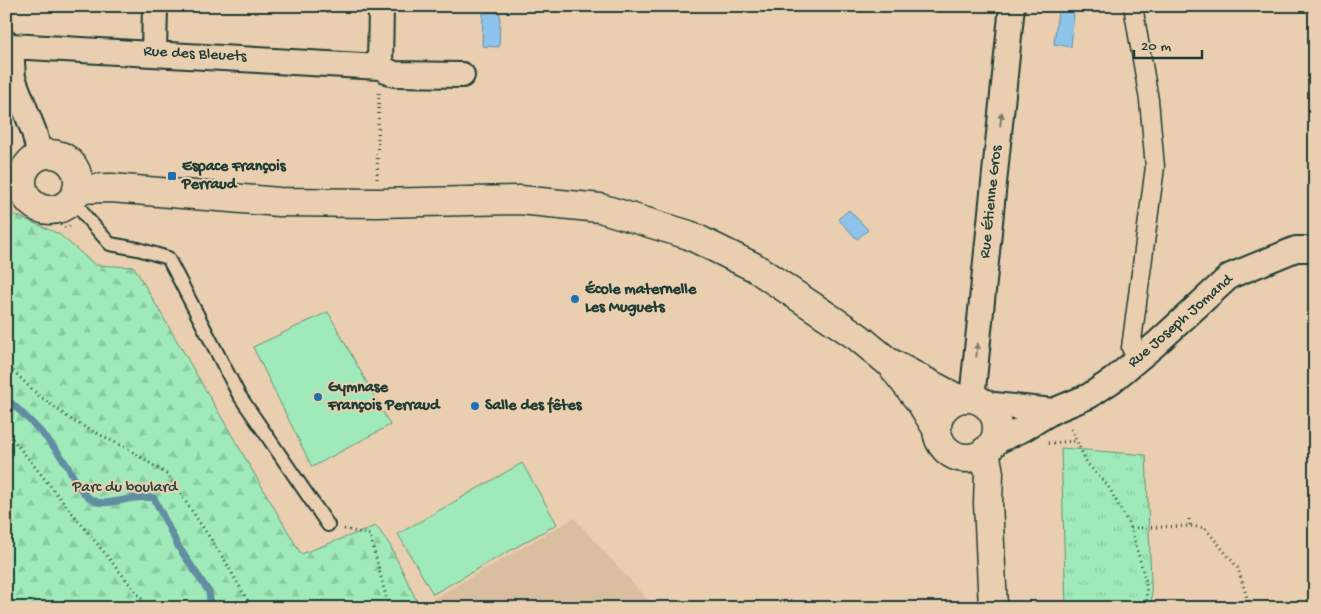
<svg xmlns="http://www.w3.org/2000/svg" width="1321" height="614" font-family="'Gochi Hand',sans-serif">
	<defs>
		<pattern id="forest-firs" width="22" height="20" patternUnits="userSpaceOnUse" patternTransform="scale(1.25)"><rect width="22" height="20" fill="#a0eab9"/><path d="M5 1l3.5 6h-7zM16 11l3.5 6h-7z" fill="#89caa0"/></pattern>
		<pattern id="park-tufts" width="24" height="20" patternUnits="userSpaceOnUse" patternTransform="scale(1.25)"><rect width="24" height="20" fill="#a0eab9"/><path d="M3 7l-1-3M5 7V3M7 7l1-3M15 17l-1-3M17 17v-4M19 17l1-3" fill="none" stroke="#89caa0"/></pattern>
	</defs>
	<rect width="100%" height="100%" fill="#e9ceb0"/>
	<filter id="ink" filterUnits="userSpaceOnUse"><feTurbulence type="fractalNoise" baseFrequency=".02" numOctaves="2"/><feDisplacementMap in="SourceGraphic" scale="10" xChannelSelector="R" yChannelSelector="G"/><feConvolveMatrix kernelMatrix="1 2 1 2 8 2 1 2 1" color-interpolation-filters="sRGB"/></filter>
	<g filter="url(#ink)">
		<path fill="#dabea0" d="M574,518L655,608L419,607Z"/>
		<path fill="url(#forest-firs)" stroke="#609476" d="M6,211L59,234L95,265L134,267L301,554L376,526L390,545L420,608H6Z"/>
		<path fill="url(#park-tufts)" stroke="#609476" d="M1061,448L1146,455L1152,608H1066Z"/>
		<path fill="#a0eab9" stroke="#609476" d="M328,312L390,425L312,467L253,347Z
			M522,463L557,524L433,594L398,534Z"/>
		<path fill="#8ec4ec" stroke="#628ea2" d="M1058,11H1074L1071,47L1054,44Z
			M483,13H500L499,47L482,46Z
			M849,210L868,230L857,239L838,219Z"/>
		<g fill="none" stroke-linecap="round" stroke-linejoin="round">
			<path stroke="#628ea2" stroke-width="7" d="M6,398C29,419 52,441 68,467C75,479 82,498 97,502C112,506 134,494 154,498L178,546L209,592L210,601L207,608"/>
			<g stroke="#1f3d34" stroke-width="16">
				<path id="service" d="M73,197L86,217L110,244L138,249L168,258L239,395L328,525"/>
			</g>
			<g stroke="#1f3d34" stroke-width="21">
				<path id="pedestrian" d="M1133,6L1149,100L1155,167L1131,348L1140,358"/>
			</g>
			<g stroke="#1f3d34" stroke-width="28">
				<path id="minor" d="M6,43L11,46L13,78L34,132L40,156
					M11,46L380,67L381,6
					M154,53L155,6
					M380,67L394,74L462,75
					M972,399L1012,6
					M985,404L1053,411
					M991,444L1023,429L1053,411L1089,396L1113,380L1156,344L1230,276L1296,249H1315"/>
			</g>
			<g stroke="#1f3d34" stroke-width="31">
				<path id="secondary" d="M22 182a28 28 0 1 1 56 0a28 28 0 1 1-56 0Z
					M77,189L111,188L279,202L377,203L520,200L600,208L689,235L754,267L858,337L887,361L958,399
					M895,370L921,403L937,429
					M937 428a30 30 0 1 1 60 0a30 30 0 1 1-60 0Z
					M985,451L989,473L988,503L993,608"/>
			</g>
			<path stroke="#1f3d34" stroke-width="3" stroke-dasharray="1 4" stroke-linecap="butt" d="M377,179L379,91
				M6,200C14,203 19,210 26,213C41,220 52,219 66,228L73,225
				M6,364L38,395L73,421L130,450L168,475L224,559L252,608
				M1071,429L1087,463L1108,486L1131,528L1146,582L1147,608
				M6,431L149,608
				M1048,443L1076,441
				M1189,519L1190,526
				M1131,528L1190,526L1205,528L1238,568L1250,608
				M344,529L370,535L389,608"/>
			<use href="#service" stroke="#e9ceb0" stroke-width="12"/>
			<use href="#pedestrian" stroke="#e9ceb0" stroke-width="18"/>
			<use href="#minor" stroke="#e9ceb0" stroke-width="24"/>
			<use href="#secondary" stroke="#e9ceb0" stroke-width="28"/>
		</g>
		<defs><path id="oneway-solid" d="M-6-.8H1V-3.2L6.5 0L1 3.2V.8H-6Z" transform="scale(1.25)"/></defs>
		<g fill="#7a7e6c">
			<use href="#oneway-solid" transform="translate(1001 119) rotate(-84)"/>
			<use href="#oneway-solid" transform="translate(977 350) rotate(-84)"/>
		</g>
	</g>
	<g fill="#1f6fb2" stroke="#e9ceb0" stroke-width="2">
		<rect x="167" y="171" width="10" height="10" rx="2.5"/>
		<circle cx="575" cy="299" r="5"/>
		<circle cx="318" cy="397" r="5"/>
		<circle cx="475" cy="406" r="5"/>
	</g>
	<g text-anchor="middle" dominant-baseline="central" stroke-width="4" stroke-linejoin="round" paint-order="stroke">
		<g font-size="16" fill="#1f3d34" stroke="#e9ceb0">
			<text transform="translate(195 55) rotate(3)">Rue des Bleuets</text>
			<text transform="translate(992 202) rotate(-84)">Rue Étienne Gros</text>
			<text transform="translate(1181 322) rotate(-41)">Rue Joseph Jomand</text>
		</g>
		<g font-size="16" font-weight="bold" fill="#1f3d34" stroke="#e9ceb0" text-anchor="start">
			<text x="182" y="167">Espace François<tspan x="182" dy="18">Perraud</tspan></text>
			<text x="585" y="290">École maternelle<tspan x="585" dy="18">Les Muguets</tspan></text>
			<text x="328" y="388">Gymnase<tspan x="328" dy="18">François Perraud</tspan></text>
			<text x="485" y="406">Salle des fêtes</text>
		</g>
		<g font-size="16" fill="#25463b" stroke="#e9ceb0">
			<text x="125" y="488">Parc du boulard</text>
		</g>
	</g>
	<rect width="1321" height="614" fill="none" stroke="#e9ceb0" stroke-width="25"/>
	<rect x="12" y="12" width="1296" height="589" fill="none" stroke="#1f3d34" stroke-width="2" filter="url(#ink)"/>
	<path d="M1134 50v8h68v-8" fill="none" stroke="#1f3d34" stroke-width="2.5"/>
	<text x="1141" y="50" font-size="15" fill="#1f3d34" stroke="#e9ceb0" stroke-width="4" paint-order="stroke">20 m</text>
</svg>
